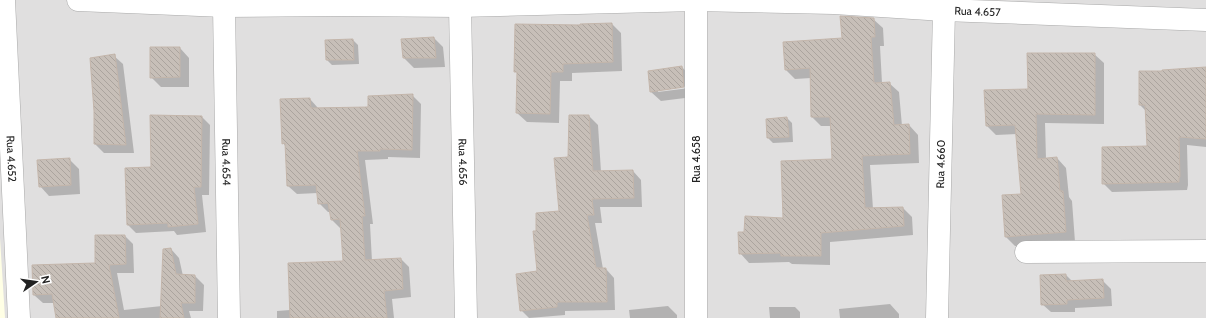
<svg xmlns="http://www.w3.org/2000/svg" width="1206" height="318" font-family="Cabin,sans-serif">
	<defs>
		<pattern id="building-back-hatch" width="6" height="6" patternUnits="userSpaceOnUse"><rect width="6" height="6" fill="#c7bfb8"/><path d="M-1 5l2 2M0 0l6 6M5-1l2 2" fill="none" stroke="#aba49e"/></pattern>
	</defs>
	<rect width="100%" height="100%" fill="#f2efe9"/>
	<path fill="#e0dfdf" d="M0,0H1206V318H0Z"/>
	<path fill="#ffffe5" d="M0,238L5,318H0Z"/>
	<path fill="#0003" fill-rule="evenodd" d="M873,19L883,28L884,46H880L882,83H889L899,92L902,126L909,125L918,135L919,163L870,165L873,209L903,208L912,217L913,235L830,242V265L792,264L789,262L749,263L740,253L745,233L784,219L833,160L831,126H821L812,117L811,78L795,79L786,70L843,39Z
		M612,24L621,33L622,71L572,73V81H560L559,123L527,122L517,113L518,74L515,71L581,26Z
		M434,38L443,47L445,67L414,68L404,58Z
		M353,40L358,45L359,64L332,65L327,60Z
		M180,48L189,58V87H161L151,77Z
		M1094,54L1104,63V124L1045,123L1046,159L1057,158L1066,168L1069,197L1072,201L1075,242L1015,246L1006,237L1022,195L1017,134L996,135L987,126L1029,90Z
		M114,56L123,64L134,153H104L95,144Z
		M682,67L691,77L693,97L661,101L651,92ZM688,86L689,88L658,92V90Z
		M1206,68V147L1187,145L1188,185L1187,190L1112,192L1103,183L1148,147L1147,112L1140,105L1163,72Z
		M412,95L421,104L420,158L388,157V159L365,160L373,224H370L372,261L401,259L409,267L411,297L392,299L394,318H277V311L290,310L344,262L342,228H340L332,220L331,212H328L319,203L318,193L297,194L288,186L286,147L283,143L310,99L318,108V109L369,108Z
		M589,116L598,125L601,172L633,171L641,180L642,207H600L602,223H595L603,269H606L614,278L615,310L565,311V315L529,318L521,310L538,272L537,231L560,212L569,158Z
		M202,117L210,125L209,195H202L206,232L177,235L174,231L136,233L128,225L152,168Z
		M787,118L792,123L793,142L773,143L768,138L767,120Z
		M69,159L79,169L80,194L49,196L40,186Z
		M125,236L133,244L134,273H117L124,310L162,306L171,249L179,258L183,276H195L204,285L203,311H189L191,318H57L55,303H43L34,295L96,264Z
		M1066,275L1072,281L1102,280L1111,289L1112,306L1075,308V312H1051L1042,304Z
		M890,304L899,314V318H840L839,309Z
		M668,306L677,315V318H630L629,310Z
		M769,307H795L800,312V318H770Z"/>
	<path fill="url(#building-back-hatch)" stroke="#c4b6ab" d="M840,16L874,18L875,37H871L874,83L890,82L894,125L909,124L910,154L862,156L865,208L903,207L904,226L821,233V256H781V253L739,254L738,232H744L745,216L783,218L781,161L832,159L830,117H811L810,68L785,70L783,42L842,38Z
		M612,23L613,62L563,64V72H551L550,114L516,113L517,72H514L515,24L580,25V24Z
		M434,37L436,58H403L401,39Z
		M353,39L354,60H326L325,40Z
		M150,47H180V77L150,78Z
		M1027,53H1095V115L1036,114L1037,159L1057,157L1060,191H1063L1066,232L1005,237L1002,195L1021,194L1015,125L986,126L984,90L1028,89Z
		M115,54L126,145L94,144V111L90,58Z
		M682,66L684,87L650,92L648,71Z
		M1206,67V139L1179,137L1180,177H1179V182L1102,184V147L1147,146L1145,105H1139V71H1162V70Z
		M413,94L412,150L380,149V151H357L365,216H362L365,260L401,258L403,289L384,291L387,318H290L288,263L343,261L340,219L331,220L328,203L318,204L316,185L287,186L285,143L282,144L280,99L310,98L311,108L368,107V96Z
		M150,115L202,116L201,187H194L198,224L168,227V223L127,225L125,168L151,167Z
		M569,115H589L593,171L633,170L634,198L592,199L594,215H587L596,268H606L607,302H557V307L520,311L516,274L537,271L533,231H536V213L559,211L554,158L568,157Z
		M787,117L789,137L767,138L766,119Z
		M70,158L71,185L39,187L37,160Z
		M95,235H125L126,264L109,265L119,318H56L52,294L33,295L32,265L95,263Z
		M171,248L176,274L195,275V303H181L184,318H160L163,249Z
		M1066,274V281L1103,279L1104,298L1067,300V304L1041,305L1040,275Z"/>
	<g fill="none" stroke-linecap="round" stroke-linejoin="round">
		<g stroke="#a9a9a9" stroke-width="23">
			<g id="street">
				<path id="s1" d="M4,0L19,318"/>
				<path id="s2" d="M78,0L224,6L341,5L460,6L696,0L834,3L944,10L1206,20"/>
				<path id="s3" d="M224,6L229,318"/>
				<path id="s4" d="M460,6L466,318"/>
				<path d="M1026,252L1206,251"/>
				<path d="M696,318V0"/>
				<path id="s5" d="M937,318L944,10"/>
			</g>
		</g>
		<use href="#street" stroke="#fff" stroke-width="22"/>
	</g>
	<g text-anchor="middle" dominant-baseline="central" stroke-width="4" stroke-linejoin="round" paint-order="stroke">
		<g font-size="11" fill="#222" stroke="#fff">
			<text stroke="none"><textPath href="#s2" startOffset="900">Rua 4.657</textPath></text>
			<text stroke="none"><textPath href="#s1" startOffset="159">Rua 4.652</textPath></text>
			<text transform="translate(696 159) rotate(-90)">Rua 4.658</text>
			<text stroke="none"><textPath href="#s3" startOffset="156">Rua 4.654</textPath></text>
			<text stroke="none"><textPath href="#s4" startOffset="156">Rua 4.656</textPath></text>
			<text stroke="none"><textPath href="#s5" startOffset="154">Rua 4.660</textPath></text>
		</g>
	</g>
	<g transform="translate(36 282) rotate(77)" stroke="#ffffff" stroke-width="3" paint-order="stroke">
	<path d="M0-3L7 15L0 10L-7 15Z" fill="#222222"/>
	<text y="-6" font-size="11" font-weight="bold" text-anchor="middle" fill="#222222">N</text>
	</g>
</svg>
